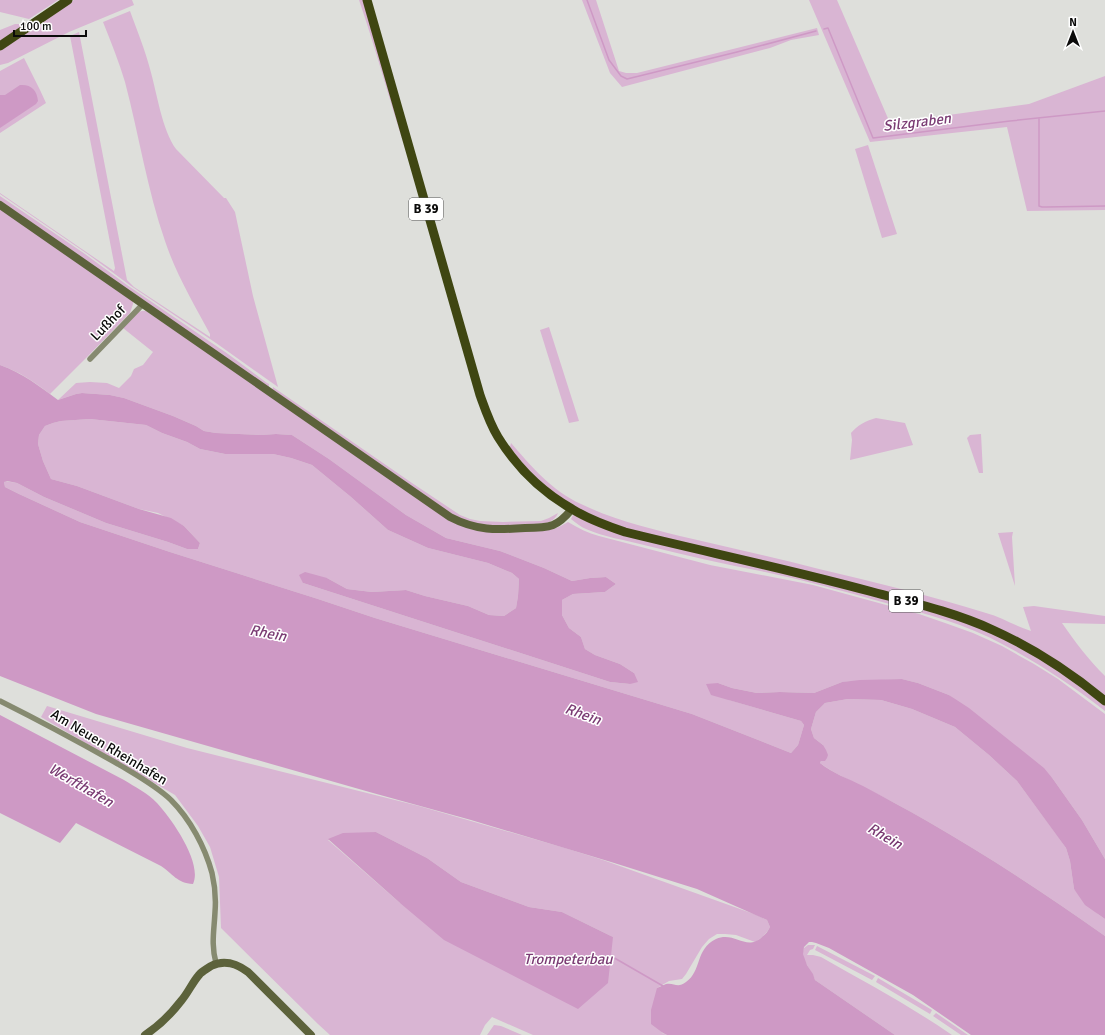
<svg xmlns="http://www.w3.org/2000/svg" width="1105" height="1035" font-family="Signika,sans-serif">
	<rect width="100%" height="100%" fill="#dedfdb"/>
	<path fill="#d9b5d3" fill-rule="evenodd" d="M0,0H58L29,19L0,12Z
		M74,0H132L134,5L69,32L8,63L0,65V50Z
		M359,0H363L405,148C389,99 376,49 359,0Z
		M582,0H596L619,71L626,73H637L817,28L819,35L791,40L770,48L747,54L622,87L610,73Z
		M809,0H837L890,123L1029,104L1105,76V210L1027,211L1007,127L870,142Z
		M130,11C137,30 145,50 150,69C157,93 162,130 176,149L224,198H226L235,212L253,296L278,387L216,343L131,286L89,255L0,194V193L114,271L115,268L70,36L79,32L127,280L134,287L210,337V334C194,304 176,274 165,241C147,189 139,135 125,82C119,62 111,42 103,22Z
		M15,24H22L23,26L0,42V30Z
		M24,58L40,90L46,103L0,133V71Z
		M868,145L897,234L882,238L855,149Z
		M0,196L85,254L127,285L228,354L267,383L269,384V389L0,202Z
		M0,208L133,301V304L130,313L88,356L50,394C33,381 20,372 0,365Z
		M142,311H146L459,523L552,529L559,527L568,522C578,528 588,533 599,536L710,565L813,585L919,614L948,624L973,633L1002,646L1034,664L1058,679L1105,714V859L1082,820L1053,779L949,695L918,683L902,679L842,682L814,693L780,692L757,693L732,688L718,683L729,700L801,721L804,725L798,745L791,753L692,714L375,618L318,599L170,552L80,522L19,494L5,487L4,482L5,481L17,483L44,497L106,523L168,542L187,549H198L200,543L184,526L158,513L139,509L77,486L51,479L43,461L38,444L39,435L45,426L53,423L61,421L90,419L146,425L162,433L187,442L200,449L225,454H273L291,458L312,465L351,497L388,530L428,548L488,563L512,573L519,579L518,596L516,608L504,616L489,615L468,606L425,596L406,590L372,592L347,589L327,578L303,583L610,682L630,684L634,673L620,664L595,655L585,649L581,637L569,628L562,615V600L573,594L605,592L616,584L606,577L590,578L572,581L544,568L500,551L446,538L406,515L329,459L292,435L276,434L261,435L216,433L204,431L196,426L173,416L124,398L110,395L82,393L76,394L58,400L76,383L90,382L107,383L119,388L131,376L134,369L143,365L153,352L123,328L138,312Z
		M549,327L579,421L569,423L540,330Z
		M273,387L412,483L460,515L470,519L480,521L503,522L541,521L549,518L558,513C556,518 552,521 547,523L500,527L474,525L449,513L272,391Z
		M876,418L905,423L913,445L850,460L852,440L851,433C858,425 865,421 876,418Z
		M981,434L983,473H979L967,438L970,435Z
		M511,443C531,466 552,491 581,504C616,521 655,530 693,539C735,549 777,558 819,569C875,582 931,596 986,613C1001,617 1015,626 1031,631L1023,607L1034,606L1105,616V624L1062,623C1075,642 1089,660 1105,676V711C1073,686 1040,664 1004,645C966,624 924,613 882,602C843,591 804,580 765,572C724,564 684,555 644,545C625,540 604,537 586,529C581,527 576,523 571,519L576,509C567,502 557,496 548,489C534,477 521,462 510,447Z
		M1013,532L1012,537L1015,586L998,533Z
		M848,699L881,700L912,709L955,727L989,755L1017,781L1059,838L1066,848L1070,861L1074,889L1098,914L1105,919V936C1047,895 988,856 927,821C906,809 886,798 865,788C850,780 833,773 820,763L821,761L823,745L814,738L811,729L816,712L825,703Z
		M47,706L187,748L419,806L565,848L603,860L754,914L767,920L770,927C767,933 761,939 755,942L736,935L725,934H717L709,939L702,947L686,974L682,979L669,981L657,988L662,1033L667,1035H533L492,1017L485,1025L480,1035H330L318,1024L221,928L219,877L210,847L198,826L175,795L41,717ZM376,832L427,858L461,882L529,907L562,912L613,937L400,903L328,840Z
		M808,945H815L813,949L810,950L807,955H813L821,957C865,982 910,1006 952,1035H895L815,980C812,969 799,959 804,948Z
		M817,946L875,976L872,980L815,950Z
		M878,978L932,1010L930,1014L876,982Z
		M936,1013L968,1035H961L933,1016Z
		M494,1025L501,1026L522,1035H487Z"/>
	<path fill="#ce99c5" d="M20,85C31,84 37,90 38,101L36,104L0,128V95H5Z
		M0,365C23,373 39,386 58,400L76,394L82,393L110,395L124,398L173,416L196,426L204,431L216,433L261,435L276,434L292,435L329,459L406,515L446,538L500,551L544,568L572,581L590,578L606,577L616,584L605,592L573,594L562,600V615L569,628L581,637L585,649L595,655L620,664L634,673L638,682L630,684L610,682L303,583L299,575L305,572L327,578L347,589L372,592L406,590L425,596L468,606L489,615L504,616L516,608L518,596L519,579L512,573L488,563L428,548L388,530L351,497L312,465L291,458L273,454H225L200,449L187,442L162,433L146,425L90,419L61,421L53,423L45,426L39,435L38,444L43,461L51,479L77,486L139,509L171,518L184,526L200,543L198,549H187L168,542L106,523L44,497L17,483L7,481L4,482L5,487L19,494L80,522L170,552L318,599L375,618L692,714L791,753L798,745L804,725L801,721L711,695L706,684L718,683L732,688L757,693L780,692L814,693L842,682L860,680L902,679L918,683L949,695L969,708L1044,768L1053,779L1082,820L1105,859V919L1085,905L1074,889L1070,861L1066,848L1017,781L989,755L955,727L912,709L881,700L848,699L825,703L816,712L811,729L814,738L823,745L826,750L828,755L827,758L825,761H821L820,763C832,773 849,779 863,786C884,797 906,809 927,821C988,856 1047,895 1105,936V1035H971L913,995L829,948L816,943L812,942H809L804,947L803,954L807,965L813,974L815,980L895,1035H667L663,1033L651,1024V1010L657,988C660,987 663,985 666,984C674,982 677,989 686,982C702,971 695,949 716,939C735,931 746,952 762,937C766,934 768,931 770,927L767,920L697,889L611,862L471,820L373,793L96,714L0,676Z
		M0,715L124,780C135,787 148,793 157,803C171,818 203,863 193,884C177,883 173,874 161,866L76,823L60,843L0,813Z
		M376,832L427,858L461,882L529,907L562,912L613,937L608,983L578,1009L444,940L400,903L328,839L343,833Z"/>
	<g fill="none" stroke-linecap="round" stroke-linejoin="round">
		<path stroke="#ce99c5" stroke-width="1.5" d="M587,0L609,60L621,76L627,79L737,52L816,31
			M824,29L828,28L873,138L1010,121L1105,111
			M1039,118V206L1042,207H1046L1105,206
			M611,956L663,986"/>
		<path stroke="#868a70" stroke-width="5.5" d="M90,359L143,304
			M0,701C40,721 79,742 118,764C136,775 155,785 171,800C190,819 205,847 212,873C215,886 216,900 215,912C214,932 211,944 216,963"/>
		<path stroke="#5c623b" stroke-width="8" d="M0,205L450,517C477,531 496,530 525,528C534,528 545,528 553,525C561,522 567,515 572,509
			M145,1035C159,1026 171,1014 181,1001C188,993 192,983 199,975C202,971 207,969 211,966C225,959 237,964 248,972L311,1035"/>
		<path stroke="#3f4612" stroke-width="9" d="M367,0L480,395C485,409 490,424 498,437C516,466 542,492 572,509C588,519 607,526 625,532C706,552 788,569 869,591C910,602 954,612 993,630C1033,648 1071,673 1105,701
			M0,46L68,0"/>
	</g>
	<g text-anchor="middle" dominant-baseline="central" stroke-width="3" stroke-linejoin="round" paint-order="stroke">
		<g fill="#fff" stroke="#545454" stroke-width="1">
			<rect x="409" y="198" width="34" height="22" rx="3"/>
			<rect x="889" y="590" width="34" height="22" rx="3"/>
		</g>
		<g font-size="13" font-weight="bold" fill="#0b0b0a">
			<text x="426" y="209">B 39</text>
			<text x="906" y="601">B 39</text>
		</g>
		<g font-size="14" fill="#0b0b0a" stroke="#fff">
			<text transform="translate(108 323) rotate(-46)">Lußhof</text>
			<text transform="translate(109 747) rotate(31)">Am Neuen Rheinhafen</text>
		</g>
		<g font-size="15" font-style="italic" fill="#7a3b73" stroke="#fff">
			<text transform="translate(917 122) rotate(-7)">Silzgraben</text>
			<text transform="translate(268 633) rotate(11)">Rhein</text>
			<text transform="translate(583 714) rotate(20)">Rhein</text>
			<text transform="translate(81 785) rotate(30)">Werfthafen</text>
			<text transform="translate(885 836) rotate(30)">Rhein</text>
			<text x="568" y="959">Trompeterbau</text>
		</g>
	</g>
	<g transform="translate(1073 32)" stroke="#ffffff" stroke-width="3" paint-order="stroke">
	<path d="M0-3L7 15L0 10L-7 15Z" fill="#0b0b0a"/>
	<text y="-6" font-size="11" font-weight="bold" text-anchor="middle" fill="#0b0b0a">N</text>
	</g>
	<path d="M14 30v6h72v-6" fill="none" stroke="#0b0b0a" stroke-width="2"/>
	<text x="20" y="30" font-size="12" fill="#0b0b0a" stroke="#ffffff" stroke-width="3" paint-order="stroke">100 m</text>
</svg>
